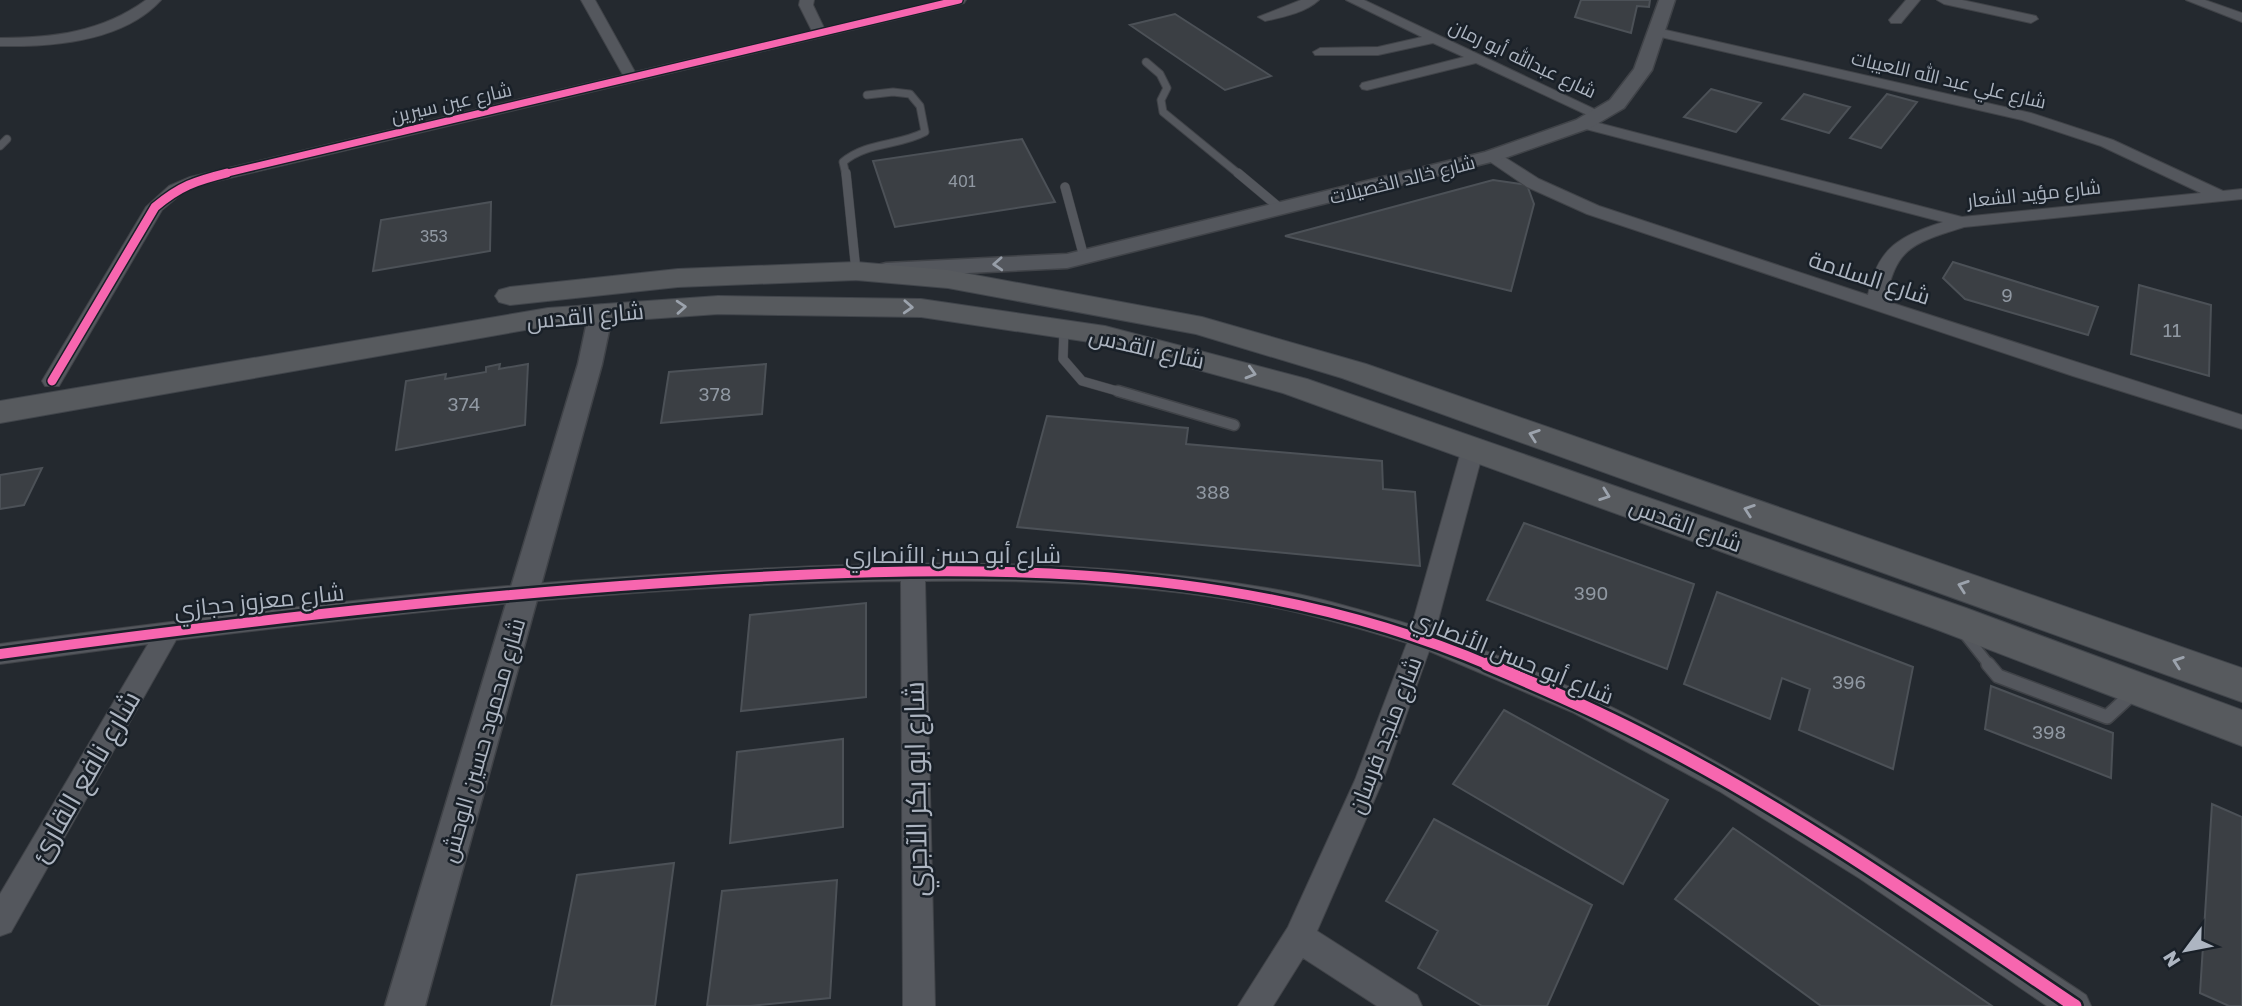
<svg xmlns="http://www.w3.org/2000/svg" width="2242" height="1006" font-family="'Golos Text',Cairo,sans-serif">
	<rect width="100%" height="100%" fill="#24292f"/>
	<path fill="#3b3f44" stroke="#4c5157" stroke-width="2" d="M1581,0H1650L1649,7L1637,6L1631,33L1575,17Z
		M1175,14L1271,76L1225,90L1130,25Z
		M1711,89L1761,103L1736,132L1684,117Z
		M1804,94L1850,107L1829,133L1782,119Z
		M1887,94L1917,102L1881,148L1850,138Z
		M1022,139L1055,202L895,227L873,161Z
		M1493,180L1527,185L1534,204L1511,291L1285,236Z
		M491,202L490,251L373,271L381,220Z
		M1953,262L2098,307L2088,335L1965,299L1943,278Z
		M2139,285L2211,305L2209,376L2131,354Z
		M500,364L499,369L528,364L525,425L396,450L406,381L446,374L445,379L486,372V367Z
		M766,364L762,414L661,423L669,372Z
		M1047,416L1188,428L1186,444L1382,461L1383,489L1415,492L1420,566L1017,527Z
		M42,468L24,505L0,509V475Z
		M1524,523L1694,584L1667,669L1487,600Z
		M1717,592L1913,667L1893,769L1799,730L1810,689L1782,678L1770,719L1684,684Z
		M866,603V697L741,711L750,615Z
		M1991,686L2113,733L2111,778L1985,729Z
		M1504,710L1668,800L1623,884L1453,784Z
		M843,739V827L730,843L737,752Z
		M2212,804L2242,817V1006H2229L2200,993Z
		M1434,819L1592,905L1547,1006H1482L1418,968L1438,931L1386,901Z
		M1733,828L1992,1006H1821L1675,899Z
		M674,863L655,1006H551L577,875Z
		M837,880L830,998L750,1006H707L722,891Z"/>
	<g fill="none" stroke-linecap="round" stroke-linejoin="round">
		<g stroke="#404348" stroke-width="9">
			<path id="service-far3" d="M1146,62L1160,74L1167,88L1161,100L1163,112L1240,175
				M0,146L7,139
				M846,175L843,162C866,142 899,146 925,132L920,106L910,94L893,92L867,95"/>
		</g>
		<g stroke="#404348" stroke-width="10">
			<path id="service-far2" d="M846,173L856,271
				M1238,173L1281,209
				M1065,187L1084,257
				M1064,328L1063,359L1082,381L1124,393"/>
		</g>
		<g stroke="#404348" stroke-width="13">
			<path id="service-far1" d="M1118,391L1234,425
				M1963,632L1990,666"/>
		</g>
		<g stroke="#404348" stroke-width="16">
			<path id="service" d="M1988,664L1998,676L2107,717L2133,693"/>
		</g>
		<g stroke="#404348" stroke-width="2">
			<path id="minor" d="M146,0H161C123,42 52,47 0,46V38C53,38 102,32 146,0Z
				M581,0H595L635,72L812,31L799,5L800,0H814L813,5L824,28L942,0H966L964,3L196,186L181,194L162,210L59,386H45L42,381L146,207L169,186L190,177L623,75Z
				M1301,0H1319C1305,13 1283,17 1265,21L1258,17Z
				M1346,0H1364L1609,116L1601,121L1596,119L1476,63L1367,90L1362,89L1360,86L1362,83L1464,57L1433,43L1378,55H1315L1313,52L1320,48L1378,47L1422,37Z
				M1906,0H1920L1901,23H1891L1889,20Z
				M1937,0H1962L2036,16L2038,19L2031,23L1944,4Z
				M2186,0H2205L2242,13V22Z
				M1657,28L2031,113L2113,140L2223,191L2242,189V199L1964,227C1915,243 1895,246 1886,301L2242,415V429L2073,376L1587,214L1527,187L1486,159L1484,156L1486,153H1498L1539,179L1599,206L1868,295C1877,248 1900,236 1943,222L1578,127L1575,124L1583,119L1962,217L2201,193L2101,146L2022,120L1652,35L1650,32Z
				M1473,441L1481,443L1484,448L1435,632C1671,716 1879,858 2086,995L2091,1006H2047L1859,878L1719,791L1574,713L1429,651L1383,780L1317,931L1417,995L1422,1006H1377L1303,958L1273,1006H1238L1288,927L1355,780L1407,643C1362,629 1318,616 1272,607C1159,585 1040,579 925,581L935,1006H903L901,581C659,584 416,611 176,640L11,932L0,936V894L148,644L0,664V644C217,615 435,589 654,575C858,561 1064,554 1267,588C1316,596 1364,611 1412,625L1462,448L1465,443Z"/>
		</g>
		<g stroke="#404348" stroke-width="3">
			<path id="tertiary" d="M1659,0H1675L1652,70L1624,108L1590,128L1499,160L1067,268L886,277L878,275L875,270L878,265L886,263L1067,254L1485,152L1576,120L1610,100L1634,69Z
				M601,305L609,307L613,312L602,364L425,1006H385L578,364L589,312L593,307Z"/>
		</g>
		<g stroke="#41454b" stroke-width="2">
			<path id="trunk" d="M856,262L948,270L1202,317L1366,364L2242,668V702L1342,378L1196,334L948,288L856,280L678,287L510,305L499,302L495,296L499,290L510,287L678,269Z
				M718,296L921,299L1105,326L1307,379L1966,608L2242,710V746L1938,630L1283,393L1103,344L921,317L718,314L548,326L0,423V401L548,308Z"/>
		</g>
		<use href="#service-far3" stroke="#54575d" stroke-width="7"/>
		<use href="#service-far2" stroke="#54575d" stroke-width="9"/>
		<use href="#service-far1" stroke="#54575d" stroke-width="10"/>
		<use href="#service" stroke="#54575d" stroke-width="13"/>
		<use href="#minor" fill="#54575d" fill-rule="evenodd"/>
		<use href="#tertiary" fill="#54575d" fill-rule="evenodd"/>
		<use href="#trunk" fill="#575a5e" fill-rule="evenodd"/>
		<g stroke="#192028" stroke-width="10">
			<path id="cycleway-far3" d="M219,175L959,0"/>
		</g>
		<g stroke="#192028" stroke-width="12">
			<path id="cycleway-far2" d="M52,381L155,207C180,186 195,181 227,173"/>
		</g>
		<g stroke="#192028" stroke-width="15">
			<path id="cycleway-far1" d="M0,654C220,624 441,598 663,583C940,564 1230,554 1491,666"/>
		</g>
		<g stroke="#192028" stroke-width="18">
			<path id="cycleway" d="M1487,664C1544,688 1601,713 1656,742C1803,818 1938,914 2075,1006"/>
		</g>
		<use href="#cycleway-far3" stroke="#f766af" stroke-width="7"/>
		<use href="#cycleway-far2" stroke="#f766af" stroke-width="9"/>
		<use href="#cycleway-far1" stroke="#f766af" stroke-width="10"/>
		<use href="#cycleway" stroke="#f766af" stroke-width="13"/>
	</g>
	<defs><path id="oneway-chevron" d="M-2-3.5L2.5 0L-2 3.5" fill="none" stroke-width="1.6" stroke-linecap="round" stroke-linejoin="round" transform="scale(1.75)"/></defs>
	<use stroke="#979ea8" href="#oneway-chevron" transform="translate(998 264) rotate(177)"/>
	<g stroke="#9ca3ad">
		<use href="#oneway-chevron" transform="translate(681 307) rotate(-4)"/>
		<use href="#oneway-chevron" transform="translate(908 307) rotate(3)"/>
		<use href="#oneway-chevron" transform="translate(1251 373) rotate(16)"/>
		<use href="#oneway-chevron" transform="translate(1534 435) rotate(-161)"/>
		<use href="#oneway-chevron" transform="translate(1605 495) rotate(20)"/>
		<use href="#oneway-chevron" transform="translate(1749 510) rotate(-161)"/>
		<use href="#oneway-chevron" transform="translate(1963 586) rotate(-161)"/>
		<use href="#oneway-chevron" transform="translate(2178 662) rotate(-161)"/>
	</g>
	<g text-anchor="middle" dominant-baseline="central" stroke-width="5" stroke-linejoin="round" paint-order="stroke">
		<g font-size="16" fill="#9098a2">
			<text x="962" y="181">401</text>
			<text x="434" y="236">353</text>
		</g>
		<g font-size="19" fill="#adb5c1" stroke="#192028">
			<text transform="translate(1523 58) rotate(25)">شارع عبدالله أبو رمان</text>
			<text transform="translate(1949 79) rotate(13)">شارع علي عبد الله اللعيبات</text>
			<text transform="translate(451 102) rotate(-13)">شارع عين سيرين</text>
			<text transform="translate(1402 179) rotate(-14)">شارع خالد الخصيلات</text>
			<text transform="translate(2034 193) rotate(-6)">شارع مؤيد الشعار</text>
		</g>
		<g font-size="19" fill="#9098a2">
			<text x="2007" y="294">9</text>
			<text x="2172" y="329">11</text>
			<text x="715" y="393">378</text>
			<text x="464" y="403">374</text>
			<text x="1213" y="491">388</text>
			<text x="1591" y="592">390</text>
			<text x="1849" y="681">396</text>
			<text x="2049" y="731">398</text>
		</g>
		<g font-size="23" fill="#adb5c1" stroke="#192028">
			<text transform="translate(1870 277) rotate(18)">شارع السلامة</text>
			<text transform="translate(585 315) rotate(-5)">شارع القدس</text>
			<text transform="translate(1147 347) rotate(13)">شارع القدس</text>
			<text transform="translate(1686 524) rotate(20)">شارع القدس</text>
			<text x="953" y="554">شارع أبو حسن الأنصاري</text>
			<text transform="translate(259 600) rotate(-6)">شارع معزوز حجازي</text>
			<text transform="translate(1513 656) rotate(22)">شارع أبو حسن الأنصاري</text>
			<text transform="translate(1384 735) rotate(-69)">شارع منجد فرسان</text>
			<text transform="translate(482 740) rotate(-74)">شارع محمود حسين الوحش</text>
		</g>
		<g font-size="28" fill="#adb5c1" stroke="#192028">
			<text transform="translate(84 776) rotate(-60)">شارع نافع القارئ</text>
			<text transform="translate(915 789) rotate(-91)">شارع ابو بكر الآجري</text>
		</g>
	</g>
	<g transform="translate(2186 950) rotate(238)" stroke="#192028" stroke-width="5" paint-order="stroke">
	<path d="M0-5L12 26L0 18L-12 26Z" fill="#adb5c1"/>
	<text y="-10" font-size="19" font-weight="bold" text-anchor="middle" fill="#adb5c1">N</text>
	</g>
</svg>
